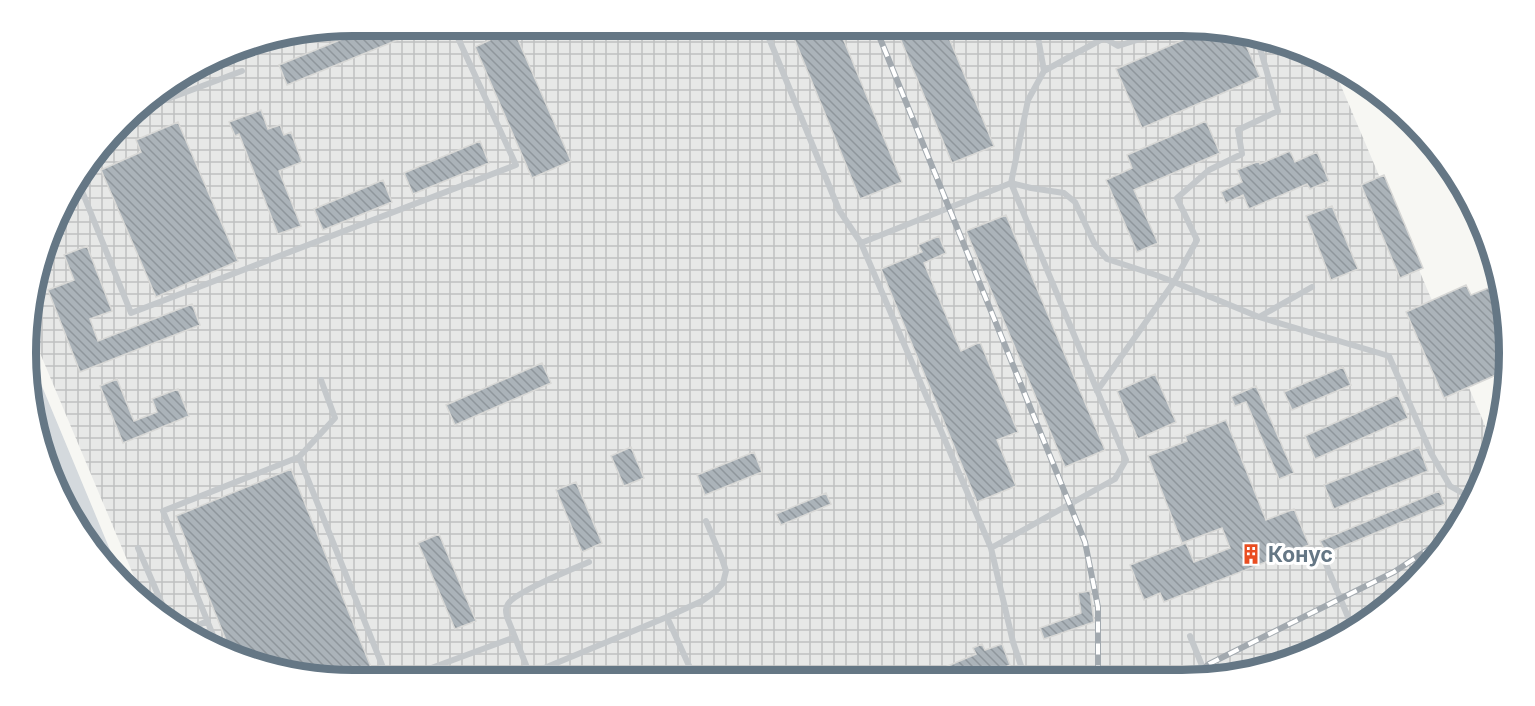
<svg xmlns="http://www.w3.org/2000/svg" width="1535" height="706" font-family="Inter,sans-serif">
	<defs>
		<pattern id="industrial-grid" width="8" height="8" patternUnits="userSpaceOnUse" patternTransform="scale(1.5)"><rect width="8" height="8" fill="#e7e8e7"/><path d="M0 4h8M4 0v8" fill="none" stroke="#bfc1c1"/></pattern>
		<pattern id="building-back-hatch" width="6" height="6" patternUnits="userSpaceOnUse" patternTransform="scale(1.5)"><rect width="6" height="6" fill="#abb3b9"/><path d="M-1 5l2 2M0 0l6 6M5-1l2 2" fill="none" stroke="#8f969c"/></pattern>
	</defs>
	<rect width="100%" height="100%" fill="#f7f7f3"/>
	<path fill="url(#industrial-grid)" d="M353,26H1182L1307,50L1333,67L1492,442L1485,478L1442,552L1382,613L1308,655L1225,678L353,680L228,656L146,605L32,334V289L70,189L137,107L247,43Z"/>
	<path fill="url(#building-back-hatch)" stroke="#d8d8d6" stroke-width="1.5" d="M374,26H432L287,85L279,65Z
		M484,26H512L571,161L532,178L475,47L490,40Z
		M789,26H838L902,182L860,199Z
		M895,26H944L994,146L952,163Z
		M1058,26H1088L1064,37Z
		M1206,30L1243,38L1260,77L1142,128L1116,69Z
		M261,110L268,129L280,125L284,135L291,132L302,162L279,171L301,226L278,234L239,134L235,136L229,122Z
		M1206,121L1220,153L1134,190L1158,243L1137,252L1106,180L1132,168L1127,155Z
		M178,122L238,261L156,297L101,170L141,152L136,140Z
		M480,141L489,163L413,194L404,173Z
		M1290,151L1295,162L1317,152L1329,181L1310,189L1307,184L1249,209L1243,195L1226,203L1221,192L1242,182L1237,170L1259,161L1260,164Z
		M1384,175L1423,268L1400,278L1361,185Z
		M383,180L392,202L323,230L314,209Z
		M1332,206L1358,269L1331,280L1306,216Z
		M1006,215L1105,450L1065,467L966,231Z
		M939,236L946,253L924,263L961,351L980,342L1018,432L997,440L1016,486L977,502L881,269L922,252L918,245Z
		M87,246L112,311L90,319L98,341L192,304L200,325L80,372L48,290L74,280L64,255Z
		M1466,285L1471,295L1491,287L1501,311L1509,349L1497,354L1505,371L1444,398L1406,312Z
		M542,363L551,383L455,425L446,405Z
		M1343,367L1351,385L1292,410L1284,392Z
		M1155,374L1176,422L1138,439L1117,391Z
		M117,379L134,421L157,412L152,399L178,389L189,416L123,443L100,386Z
		M1256,386L1294,473L1279,479L1246,402L1235,406L1231,397Z
		M1398,395L1408,418L1315,459L1305,436Z
		M1226,420L1266,520L1294,509L1309,545L1164,602L1160,593L1144,600L1130,565L1186,543L1194,562L1230,548L1222,528L1182,543L1148,456L1187,441L1185,436Z
		M631,447L644,478L624,486L611,456Z
		M1419,447L1428,471L1334,509L1324,485Z
		M754,452L762,472L705,495L697,475Z
		M291,469L375,677L366,680H353L228,656L223,653L230,650L176,516Z
		M576,482L602,543L582,552L556,490Z
		M1439,491L1445,504L1327,553L1323,547L1320,541Z
		M826,493L831,504L781,525L776,514Z
		M439,534L476,621L455,629L418,543Z
		M1090,591L1094,622L1044,639L1040,628L1081,613L1078,593Z
		M982,644L985,650L1002,644L1010,665L984,676L983,673L969,678L917,679L976,654L973,648Z"/>
	<g fill="none" stroke-linecap="round" stroke-linejoin="round">
		<path stroke="#c4c8cb" stroke-width="6" d="M764,26L839,210L861,243
			M1036,26L1044,71
			M1181,26L1118,46L1104,38L1044,71L1028,100L1011,183L1031,188L1064,193L1075,202L1095,245L1107,259L1156,275L1174,282L1197,240L1177,198L1209,170L1242,154L1238,130L1278,111L1258,41
			M133,112L242,71
			M88,167L80,186L131,313L516,165L458,38L463,26
			M69,190L80,186
			M1259,317L1389,356L1431,453L1450,486L1473,499
			M1097,391L1174,282L1259,317L1312,287
			M299,457L335,418L321,380
			M138,548L168,618
			M991,548L861,243L1011,183L1126,460L1115,479L991,548L1013,642L1025,678
			M1321,552L1353,629
			M667,617L695,679
			M186,630L208,621
			M1190,636L1207,678
			M217,645L163,511L299,457L388,680
			M426,670L430,680
			M530,674L667,617L702,601L716,591L723,583L726,571L722,559L706,521
			M399,680L515,637
			M532,680L507,617C506,612 505,609 508,604C515,592 573,569 589,562"/>
		<path stroke="#d4d9dd" stroke-width="16" d="M32,383L106,561"/>
		<g stroke="#a2a9af" stroke-width="6">
			<path id="rail" d="M875,26L1085,542L1098,607V678
				M1192,678L1209,664L1394,572L1429,549L1456,527"/>
		</g>
		<use href="#rail" stroke="#fff" stroke-width="4" stroke-dasharray="11" stroke-linecap="butt"/>
	</g>
	<defs>
		<g id="building-bare" transform="scale(1.62)"><path d="M-4-6H4V6H1V3H-1V6H-4ZM-2.5-4.3h1.7v1.8h-1.7ZM.8-4.3h1.7v1.8H.8ZM-2.5-1h1.7V.8h-1.7ZM.8-1h1.7V.8H.8Z" fill="#e94d21" stroke="#fff" stroke-width="2.5" paint-order="stroke"/></g>
	</defs>
	<g fill-rule="evenodd">
		<use href="#building-bare" x="1251" y="554"/>
	</g>
	<g text-anchor="middle" dominant-baseline="central" stroke-width="6" stroke-linejoin="round" paint-order="stroke">
		<g font-size="21" font-weight="bold" fill="#657785" stroke="#fff" text-anchor="start">
			<text x="1268" y="554">Конус</text>
		</g>
	</g>
	<path d="M0 0H1535V706H0ZM353 36H1182A317 317 0 0 1 1499 353V353A317 317 0 0 1 1182 670H353A317 317 0 0 1 36 353V353A317 317 0 0 1 353 36Z" fill="#fff" fill-rule="evenodd"/>
	<path fill="none" stroke="#657785" stroke-width="8" d="M353 36H1182A317 317 0 0 1 1499 353V353A317 317 0 0 1 1182 670H353A317 317 0 0 1 36 353V353A317 317 0 0 1 353 36Z"/>
</svg>
